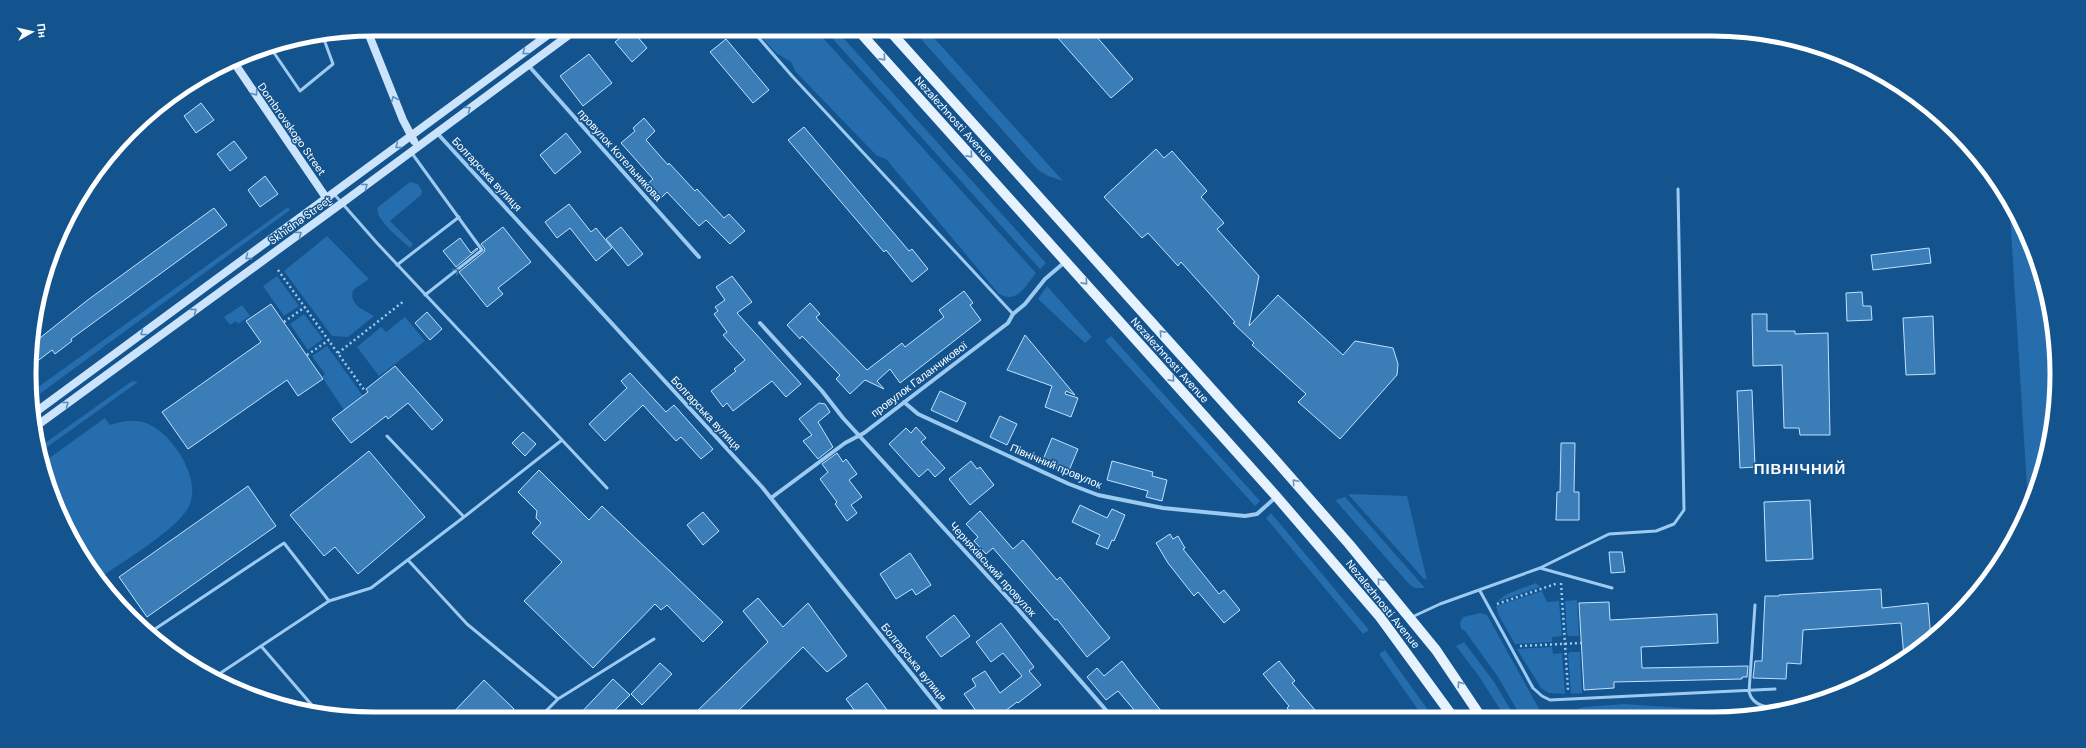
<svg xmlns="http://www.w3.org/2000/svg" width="2086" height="748" font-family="'DM Sans',sans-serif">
	<rect width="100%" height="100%" fill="#13538e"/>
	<path fill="#256dad" d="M754,29H815L1036,273C1025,286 1018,304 999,294L886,159L877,156L796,72L791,62L776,53Z
		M912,29H926L1063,181L1048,176L1038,170Z
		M837,31L1046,263L1040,269L831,37Z
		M410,182L418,184L422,191L421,195L390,221L413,244L410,248C401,240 373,218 378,207Z
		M2009,199L2039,263L2054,329L2056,396L2045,463L2028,504Z
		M288,207L290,210L30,401V393Z
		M327,236L369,279L353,290C349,305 363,309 374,316L348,337L332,336L284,271Z
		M277,276L299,306L284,316L263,286Z
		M1047,286L1092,337L1085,343L1038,299Z
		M242,305L250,316L238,324L236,321L230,325L224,317Z
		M304,314L323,339L308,350L290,324Z
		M405,317L425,341L379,376L357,347L381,327L386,332Z
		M1111,336L1260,501L1255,506L1105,341Z
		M327,346L363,396L344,410L322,377L325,374L312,356Z
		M132,381L138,382L39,453L38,448Z
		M105,418L110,425C122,421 134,419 146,423C172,432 204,481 188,508C175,531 122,562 98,579L87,566L41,464Z
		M1348,494L1407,496L1427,580L1423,578Z
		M1345,497L1425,588H1414L1409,584L1335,500Z
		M1271,513L1369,630L1363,634L1266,518Z
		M1536,583L1540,587L1496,602L1507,594Z
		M1542,591L1547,602L1559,601L1562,636L1552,637V642L1515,644L1498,614L1496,606Z
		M1577,600L1579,636H1569L1567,634L1565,601Z
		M1480,613L1487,615L1543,716L1521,717L1498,677L1465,631L1461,629L1460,623L1463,617Z
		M1464,642L1494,682L1515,717H1505L1478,675L1456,646Z
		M1552,647L1553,654L1562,653L1565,694L1549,693L1541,688L1517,649Z
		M1385,650L1433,717H1423L1379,654Z
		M1570,652H1580L1582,693L1571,694L1568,654Z
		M1624,704L1742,712L1754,716H1587L1586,711L1577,712L1578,709L1584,707Z"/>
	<path fill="#3b7db7" stroke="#c3e2fc" d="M631,29L647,48L632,62L615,42Z
		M1050,29H1090L1133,79L1111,98Z
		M726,39L769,90L753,103L710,52Z
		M589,54L612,83L583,106L560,76Z
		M201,103L214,120L196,133L184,116Z
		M644,118L655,131L646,140L668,165L669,163L695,191L697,189L724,218L729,214L745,231L730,244L706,220L699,226L667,192L658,201L645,186L653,179L621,143L635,131L633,128Z
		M804,127L909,251L912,249L928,269L912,282L886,250L884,252L788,140Z
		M566,133L581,152L555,174L540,155Z
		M234,141L247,158L230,171L217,154Z
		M1156,149L1164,158L1172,151L1207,191L1201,197L1224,223L1217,229L1259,276L1249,326L1278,295L1343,355L1355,341L1393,348L1398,364L1397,375L1340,439L1298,402L1306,394L1252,345L1254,343L1233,323L1235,322L1181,262L1178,266L1148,233L1142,238L1104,197Z
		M265,176L278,194L260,207L248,190Z
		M569,204L591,232L596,228L612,248L596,261L570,228L557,238L545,222Z
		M214,208L227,225L71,339L72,341L55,354L52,350L31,366V345L89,299Z
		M503,227L531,262L498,288L503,294L487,307L459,272L484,252L485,249L481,244Z
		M621,227L643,254L628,266L606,239Z
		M460,238L471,253L477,248L478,249L456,267L443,251Z
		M1929,248L1931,263L1873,270L1871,255Z
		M732,276L752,302L737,313L801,384L786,397L772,381L733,411L727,403L723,407L711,391L736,371L734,369L745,360L723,335L727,332L714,314L718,311L715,307L725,300L716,287Z
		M964,291L973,303L970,305L981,320L900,383L890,369L877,381L884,389L865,380L850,394L836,379L840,375L802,336L800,339L787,325L810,303L820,314L816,317L819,321L867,370L902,343L905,347L944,317L939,310Z
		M1862,292L1863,306H1871L1872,320L1847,321L1846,293Z
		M271,304L323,379L298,396L287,380L188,449L162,412L261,342L246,321Z
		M427,312L442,329L430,340L415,323Z
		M1752,314H1767V331H1795V334L1828,333L1830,435H1800L1799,428H1784L1782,365L1753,366Z
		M1933,316L1935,374L1906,375L1903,318Z
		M1025,335L1075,395L1066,391L1065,394L1078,398L1071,417L1045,407L1052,386L1007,370Z
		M395,366L443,420L432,430L408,403L388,419L386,416L351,443L332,419L368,392L366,389Z
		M630,373L666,412L674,405L713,449L701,459L681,437L676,441L643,405L605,441L589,424L627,388L621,381Z
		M1752,390L1755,467L1740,468L1737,391Z
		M940,391L966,403L957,422L931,410Z
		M819,403L825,404L830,412L818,422L833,447L818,459L803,441L812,435L799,419Z
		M1000,416L1017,424L1007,445L990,437Z
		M916,427L926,438L921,442L945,468L935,477L928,469L919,477L889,444L906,428L911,433Z
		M523,432L536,444L525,456L512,443Z
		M1052,438L1078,449L1068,473L1042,462Z
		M1561,443H1575L1574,492H1579V520H1556L1557,492H1560Z
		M369,451L425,517L358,574L335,547L324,556L290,515Z
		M837,453L843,462L846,459L857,474L849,480L862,497L851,505L857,513L847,521L835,504L837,502L820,479L828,472L822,464Z
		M971,461L977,469L980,467L994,485L970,505L949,479Z
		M1112,461L1153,472L1152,476L1167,480L1162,501L1146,497L1148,491L1107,480Z
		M539,470L589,520L602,506L723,622L703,642L667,605L661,610L655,604L593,668L524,601L562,562L532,533L541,523L536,518L537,511L518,492Z
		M248,486L276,526L147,617L119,577Z
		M1810,500L1813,559L1766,561L1764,502Z
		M1080,505L1107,518L1112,509L1125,515L1114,541L1112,540L1108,549L1096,544L1100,535L1072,522Z
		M980,511L1013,549L1023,540L1057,580L1060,577L1110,638L1087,657L1057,619L1055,620L993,548L986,554L974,541L978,537L966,524Z
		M703,512L719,531L703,545L687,525Z
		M1170,534L1173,539L1178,536L1185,548L1183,549L1219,594L1224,590L1240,610L1224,623L1198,592L1194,596L1168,563L1156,543Z
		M1609,552H1622L1625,572L1611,573Z
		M910,553L931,585L916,595L912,589L896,599L880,574Z
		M1881,589L1882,608L1928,603L1931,639L1904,657L1901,623L1803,630L1801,664L1787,663L1786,679L1753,678L1755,661H1762L1765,596H1779V595Z
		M758,598L783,627L808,603L847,656L827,672L803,647L731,718H690L768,642L743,611Z
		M1609,602L1610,620L1717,614L1718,643L1641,647L1642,668L1748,666L1747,677H1742V679L1614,682V688L1584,690L1579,603Z
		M954,615L970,636L941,657L926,637Z
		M1001,623L1034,667L1029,671L1041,685L1018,703L1017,702L996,718H981L964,694L976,686L972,679L985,671L1000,693L1022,676L1003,653L991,662L976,642Z
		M1122,661L1134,677L1166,717H1140L1118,691L1106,700L1087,677L1097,668L1104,676Z
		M1279,661L1295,681L1292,683L1321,717H1294L1287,708L1289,706L1263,674Z
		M660,663L672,674L642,705L631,694Z
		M613,679L630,695L607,718L575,719Z
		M484,680L514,709L505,719H447Z
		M867,683L893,718H860L846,699Z"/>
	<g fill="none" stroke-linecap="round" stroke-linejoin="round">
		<path stroke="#9dcaf1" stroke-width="2.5" stroke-dasharray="2 3" stroke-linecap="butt" d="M278,270L365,391
			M284,322L305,307
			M338,353L404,301
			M307,355L329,340
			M1561,583L1568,690
			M1497,604L1558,583
			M1520,646L1581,643"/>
		<path stroke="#9dcaf1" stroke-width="3" d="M751,29L792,76L1013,314
			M270,47L300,91L333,64L322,34
			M411,152L482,250L425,295
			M334,194L377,243L607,488
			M397,265L459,217
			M387,436L464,517L562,440
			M408,560L467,624L558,699L538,719
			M1540,568L1612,588
			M1480,591L1533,688L1542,696L1550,700L1775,689
			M1755,605L1749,692C1754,709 1771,707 1786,707
			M1412,617L1440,604L1540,568L1609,534L1656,531L1674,524L1684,510L1678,189
			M149,633L284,543L329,601
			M261,646L317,711
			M216,676L329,601L371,588L464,517
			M558,699L654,639"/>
		<path stroke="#9dcaf1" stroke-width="4" d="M528,65L699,257
			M437,133L762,487L947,718
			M760,323L822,391L843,418L1017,608L1112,717
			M904,402L918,414L1069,484L1098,495L1163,508L1245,516L1257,514L1276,497
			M771,498L845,443L864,433L1008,323L1013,314L1025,304L1045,279L1066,261"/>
		<path stroke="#cbe4fc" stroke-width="8" d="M367,30L403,120L414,141
			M233,61L329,202
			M33,414L556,29
			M35,427L342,203L577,29"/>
		<path stroke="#e7f2ff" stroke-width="10" d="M857,29L1276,496L1380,617L1453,717
			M888,29L1278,463L1349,544L1436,650L1481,717"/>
	</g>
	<defs><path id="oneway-chevron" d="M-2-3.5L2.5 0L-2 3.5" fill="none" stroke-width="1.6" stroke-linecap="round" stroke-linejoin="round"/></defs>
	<g stroke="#5d8dba">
		<use href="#oneway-chevron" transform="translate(525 52) rotate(143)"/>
		<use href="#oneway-chevron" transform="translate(255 93) rotate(55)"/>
		<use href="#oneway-chevron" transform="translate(394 99) rotate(-112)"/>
		<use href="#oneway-chevron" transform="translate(468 109) rotate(-36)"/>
		<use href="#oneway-chevron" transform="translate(398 146) rotate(143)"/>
		<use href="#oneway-chevron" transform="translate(365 186) rotate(-37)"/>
		<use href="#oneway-chevron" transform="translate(299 234) rotate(-36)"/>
		<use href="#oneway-chevron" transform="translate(248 257) rotate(144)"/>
		<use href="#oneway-chevron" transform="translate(194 311) rotate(-36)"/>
		<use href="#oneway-chevron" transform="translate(143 333) rotate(144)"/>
		<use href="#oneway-chevron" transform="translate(66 404) rotate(-36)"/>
	</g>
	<g stroke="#6893bb">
		<use href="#oneway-chevron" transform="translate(883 58) rotate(48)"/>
		<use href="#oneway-chevron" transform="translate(970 155) rotate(48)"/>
		<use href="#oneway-chevron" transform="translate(1085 282) rotate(48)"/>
		<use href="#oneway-chevron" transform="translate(1162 333) rotate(-132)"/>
		<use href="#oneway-chevron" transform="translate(1172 379) rotate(48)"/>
		<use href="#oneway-chevron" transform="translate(1295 482) rotate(-131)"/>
		<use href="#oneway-chevron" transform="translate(1380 581) rotate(-130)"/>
		<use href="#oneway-chevron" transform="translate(1460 684) rotate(-125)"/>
	</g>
	<use stroke="#3c77ac" href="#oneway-chevron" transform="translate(456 271) rotate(-38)"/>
	<g text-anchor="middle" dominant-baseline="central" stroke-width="3" stroke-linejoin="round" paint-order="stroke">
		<g font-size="11" fill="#fff" stroke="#13538e">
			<text transform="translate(954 119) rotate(48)">Nezalezhnosti Avenue</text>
			<text transform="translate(292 129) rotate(55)">Dombrovskogo Street</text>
			<text transform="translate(620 155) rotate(48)">провулок Котельникова</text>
			<text transform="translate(487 174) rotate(47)">Болгарська вулиця</text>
			<text transform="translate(300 220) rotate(-36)">Skhidna Street</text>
			<text transform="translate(1170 360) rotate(48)">Nezalezhnosti Avenue</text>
			<text transform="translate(919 379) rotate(-37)">провулок Галанчикової</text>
			<text transform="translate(706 413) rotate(47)">Болгарська вулиця</text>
			<text transform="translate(1056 466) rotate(23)">Північний провулок</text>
			<text transform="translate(993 569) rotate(48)">Черняхівський провулок</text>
			<text transform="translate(1383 604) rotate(51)">Nezalezhnosti Avenue</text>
			<text transform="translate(914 662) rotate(51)">Болгарська вулиця</text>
		</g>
		<g font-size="15" font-weight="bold" letter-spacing="1" fill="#fff" stroke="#13538e">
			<text x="1800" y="469">ПІВНІЧНИЙ</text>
		</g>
	</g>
	<path d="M0 0H2086V748H0ZM374 36H1712A338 338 0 0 1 2050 374V374A338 338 0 0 1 1712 712H374A338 338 0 0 1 36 374V374A338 338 0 0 1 374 36Z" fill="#13538e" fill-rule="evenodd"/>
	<path fill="none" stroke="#fff" stroke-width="5" d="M374 36H1712A338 338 0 0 1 2050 374V374A338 338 0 0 1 1712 712H374A338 338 0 0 1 36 374V374A338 338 0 0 1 374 36Z"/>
	<g transform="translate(32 32) rotate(82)" stroke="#13538e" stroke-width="3" paint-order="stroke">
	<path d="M0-3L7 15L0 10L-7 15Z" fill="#ffffff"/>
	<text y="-6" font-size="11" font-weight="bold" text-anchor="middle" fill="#ffffff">Пн</text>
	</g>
</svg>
